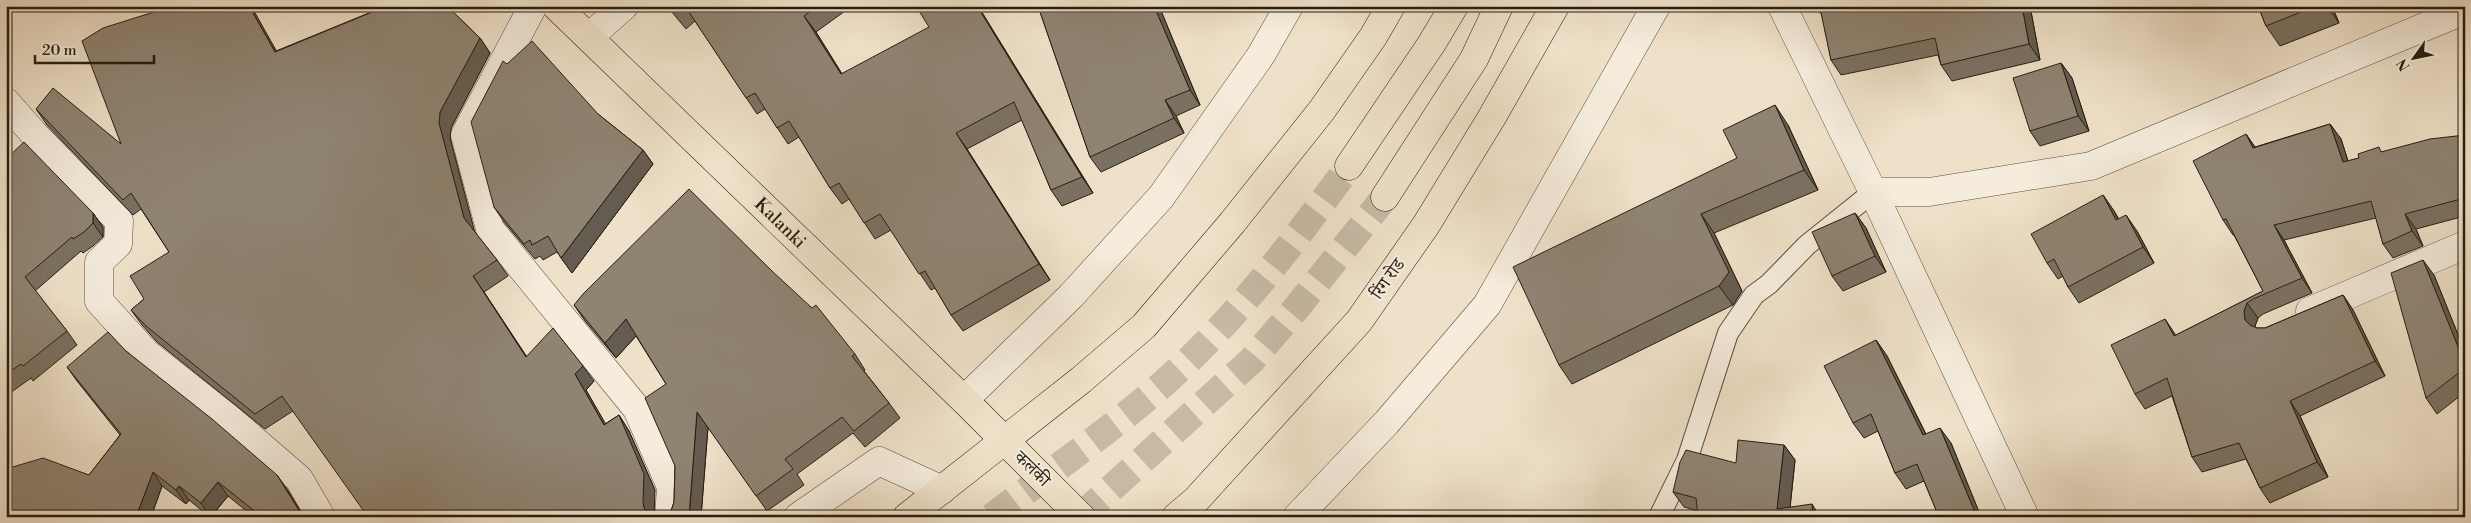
<svg xmlns="http://www.w3.org/2000/svg" width="2471" height="523" font-family="'Libre Bodoni','Noto Serif Devanagari',serif">
	<rect width="100%" height="100%" fill="#efe1c9"/>
	<filter id="stains"><feTurbulence type="fractalNoise" baseFrequency=".004" numOctaves="4"/><feColorMatrix values="0 0 0 0 .2 0 0 0 0 .09 0 0 0 0 .02 0 0 0 .5 -.17"/></filter>
	<radialGradient id="worn" r=".72"><stop offset=".6" stop-color="#630" stop-opacity="0"/><stop offset="1" stop-color="#630" stop-opacity=".3"/></radialGradient>
	<g fill="none" stroke-linecap="round" stroke-linejoin="round">
		<path stroke="#c7baa5" stroke-width="28" stroke-dasharray="28 14" stroke-linecap="butt" d="M992,517C1059,465 1132,416 1193,356C1252,298 1300,233 1349,166
			M1080,517L1252,360L1298,306L1385,197"/>
		<g stroke="#594f40" stroke-width="22">
			<path id="service" d="M1659,517L1687,460L1728,333L1754,295L1769,284L1807,245L1873,192"/>
		</g>
		<g stroke="#594f40" stroke-width="29">
			<path id="minor" d="M533,6L465,135L490,229L637,409L671,487L669,517
				M1782,6L1873,192L2025,517
				M589,37L624,6
				M6,102L34,134L119,221L118,244L99,262V301L146,353L232,421L299,479L321,517
				M1873,192H1929L2091,166L2465,10
				M2310,311L2465,245
				M964,400L1071,296L1161,197L1261,55L1289,6
				M798,517L879,461L942,490
				M1297,517L1387,422L1487,305L1656,6"/>
		</g>
		<g stroke="#271e13" stroke-width="29">
			<path id="primary" d="M907,517L1081,380L1144,326L1232,223L1322,110L1373,37L1391,6
				M1176,517L1196,500L1359,321L1426,225L1492,117L1555,6"/>
		</g>
		<g stroke="#271e13" stroke-width="29">
			<g id="trunk">
				<path id="s1" d="M556,6L964,400L1081,517"/>
				<path d="M1349,166L1432,43L1454,6"/>
				<path d="M1385,197L1474,59L1499,6"/>
			</g>
		</g>
		<use href="#service" stroke="#f5ecdc" stroke-width="20"/>
		<use href="#minor" stroke="#f5ecdc" stroke-width="28"/>
		<use href="#primary" stroke="#efe1c9" stroke-width="28"/>
		<use href="#trunk" stroke="#efe1c9" stroke-width="28"/>
	</g>
	<path fill="#7b7162" stroke="#271e13" d="M173,6H251L276,51L381,8L380,6H448L452,11L480,38L490,53L451,128L450,138L474,231L497,260L508,276L484,292L527,357L594,381L586,390L605,424L619,415L629,431L655,490L293,411L265,429L157,342L142,325L131,310L144,299L169,252L141,209L133,215L47,125L36,109L121,144Z
		M667,6H852L816,32L842,74L978,6L1093,193L1062,206L1051,190L1022,120L967,149L1050,280L963,331L951,315L935,288L931,290L891,230L875,239L849,199L842,204L830,188L799,137L788,144L765,109L757,114L695,21L686,29Z
		M1038,6H1159L1200,105L1176,116L1184,133L1101,172L1090,157Z
		M1817,6H2030L2040,60L1952,81L1941,65L1938,55L1841,75L1831,60L1822,15L1817,9Z
		M2258,6H2332L2339,23L2280,46L2266,26Z
		M2061,63L2072,78L2089,131L2040,146L2030,131Z
		M507,64L598,114L643,150L653,164L572,273L557,252L543,260L540,256L535,259L504,222L494,207Z
		M2330,124L2341,139L2348,161L2382,152L2465,135V216L2416,229L2423,246L2393,258L2383,244L2376,218L2284,240L2312,293L2263,314L2258,318L2255,326V327L2257,328H2265L2343,295L2353,310L2385,376L2300,416L2328,477L2270,503L2260,488L2246,459L2202,472L2192,457L2172,396L2145,409L2135,394L2176,335L2263,291L2234,235H2233L2223,220L2246,134L2255,147Z
		M1788,125L1818,190L1714,233L1742,291L1733,305L1572,384L1559,365L1737,158Z
		M6,159L93,213L103,227V237L93,246L83,253L81,251L35,291L67,331L77,345L33,381L31,378L6,396Z
		M2103,195L2114,211L2119,219L2137,231L2154,263L2079,303L2068,287L2063,276L2058,279L2047,263Z
		M1855,213L1866,228L1886,272L1843,291L1832,276Z
		M2434,275L2465,352V392L2437,414L2426,398Z
		M574,305L855,354L865,370L864,371L889,403L900,418L865,447L853,433L797,474L804,485L767,511L708,427L701,517L665,516L671,511L674,502L675,466L666,384L636,336L616,358L585,321Z
		M1876,340L1887,356L1926,434L1951,443L1981,517H1939L1924,481L1906,489L1895,473L1878,431L1864,438L1853,423Z
		M126,351L287,489L304,517H254L228,496L211,517H210L189,500L186,504L162,486L151,517H6V469L89,475L120,435L77,381L67,367Z
		M1784,445L1795,460L1790,508L1820,517L1697,511L1684,507L1673,492L1736,463Z"/>
	<path fill="#645c50" stroke="#271e13" d="M249,6H251L286,68L275,52Z
		M977,6H978L1093,193L1082,177Z
		M1154,6H1159L1200,105L1190,90Z
		M2022,6H2030L2040,60L2029,44Z
		M2327,6H2332L2339,23Z
		M804,16L816,32L852,90L841,74Z
		M480,38L490,53L451,128L450,138L475,233L464,218L439,123L440,112Z
		M2061,63L2072,78L2089,131L2078,116Z
		M1165,100L1176,116L1184,133L1174,118Z
		M1775,105L1788,125L1818,190L1804,170Z
		M2330,124L2341,139L2353,177L2343,162Z
		M6,127L12,135L6,141Z
		M956,133L967,149L1050,280L1039,264Z
		M2246,134L2256,149L2253,148Z
		M643,150L653,164L572,273L561,258Z
		M2103,195L2114,211L2127,236L2116,220Z
		M93,213L103,227V237L93,223Z
		M1855,213L1866,228L1886,272L1875,256Z
		M1701,214L1714,233L1742,291L1733,305L1719,286Z
		M2405,214L2416,229L2423,246L2412,231Z
		M2126,215L2137,231L2154,263L2143,247Z
		M2274,225L2284,240L2312,293L2302,278Z
		M2423,260L2434,275L2465,352V364Z
		M473,276L484,292L537,373L526,357Z
		M2343,295L2353,310L2385,376L2375,361Z
		M2247,303L2258,318L2255,326L2256,335L2245,320L2244,311Z
		M626,319L637,335L616,358L605,343Z
		M2165,319L2175,334L2184,351L2174,336Z
		M1876,340L1887,356L1934,451L1923,435Z
		M583,366L594,381L586,390L615,440L604,425L575,374Z
		M2290,401L2300,416L2328,477L2317,462Z
		M697,412L708,427L701,517H689Z
		M619,415L629,431L655,490L654,517H650L644,508Z
		M1940,428L1951,443L1981,517H1977Z
		M1784,445L1795,460L1789,517L1777,509Z
		M153,472L162,486L151,517H136Z
		M277,475L287,489L304,517H303Z
		M218,482L228,496L210,517L201,503Z
		M179,486L189,500L186,504L176,490Z
		M1812,504L1820,517H1813Z"/>
	<path fill="#8f8372" stroke="#271e13" d="M173,6H249L275,52L382,8L381,6H448L452,11L480,38L440,112L439,123L464,218L497,260L473,276L526,357L553,328L583,366L575,374L604,425L619,415L644,474L643,501L644,508L649,514L656,517H368L282,396L255,414L146,326L131,310L144,299L130,276L169,252L131,193L123,200L36,109L53,88L121,144L82,41L103,28Z
		M670,6H683L675,13Z
		M685,6H818L804,16L841,74L929,27L916,6H977L1082,177L1051,190L1014,102L956,133L1039,264L951,315L925,271L919,274L880,214L864,223L839,183L830,188L789,121L777,128L755,93L746,98Z
		M1038,6H1154L1190,90L1165,100L1174,118L1090,157Z
		M1817,6H2022L2029,44L1941,65L1935,38L1831,60L1820,8L1817,9Z
		M2258,6H2316L2266,26Z
		M532,41L598,114L643,150L561,258L548,236L532,245L530,240L524,244L494,207L471,122L503,61L507,64Z
		M2061,63L2078,116L2030,131L2013,78Z
		M1775,105L1804,170L1701,214L1729,272L1719,286L1559,365L1513,267L1737,158L1723,130Z
		M2330,124L2343,162L2359,158L2358,154L2379,147L2381,152L2430,139L2465,135V199L2457,200L2405,214L2412,231L2383,244L2371,201L2274,225L2302,278L2253,299L2247,303L2244,311L2245,320L2250,325L2257,328H2265L2343,295L2375,361L2290,401L2317,462L2260,488L2239,443L2192,457L2167,378L2135,394L2111,345L2165,319L2174,336L2263,291L2226,219L2223,220L2193,161L2246,134L2253,148Z
		M24,142L93,213V223L84,232L73,239L72,237L25,277L67,331L23,366L21,364L6,374V159Z
		M689,189L772,271L812,308L816,305L855,354L852,356L889,403L854,431L842,417L785,459L793,469L756,496L697,412L689,517H658L665,516L671,511L674,502L675,466L645,398L666,384L626,319L605,343L574,305L583,294Z
		M2103,195L2116,220L2126,215L2143,247L2068,287L2054,259L2047,263L2031,234Z
		M1855,213L1875,256L1832,276L1812,232Z
		M2423,260L2465,364V368L2426,398L2391,273Z
		M108,332L126,351L212,419L277,475L303,517H262L218,482L201,503L179,486L176,490L153,472L136,517H16L6,513V469L43,458L89,475L121,434L67,367Z
		M1876,340L1923,435L1940,428L1977,517H1939L1917,464L1895,473L1871,414L1853,423L1824,366Z
		M1738,440L1784,445L1777,509L1812,504L1813,517H1698L1696,498L1673,492L1680,462L1686,450L1736,463Z"/>
	<g text-anchor="middle" dominant-baseline="central" stroke-width="4.5" stroke-linejoin="round" paint-order="stroke">
		<g font-size="18" fill="#271e13" stroke="#f5ecdc">
			<text stroke="none"><textPath href="#s1" startOffset="312">Kalanki</textPath></text>
			<text transform="translate(1388 279) rotate(-55)">रिंग रोड</text>
			<text transform="translate(1032 469) rotate(44)">कलंकी</text>
		</g>
	</g>
	<rect width="2471" height="523" fill="none" stroke="#efe1c9" stroke-width="25"/>
	<rect x="8" y="8" width="2456" height="508" fill="none" stroke="#271e13" stroke-width="2.5"/>
	<rect x="12" y="12" width="2446" height="498" fill="none" stroke="#271e13"/>
	<g transform="translate(2414 58) rotate(237)" stroke="#f5ecdc" stroke-width="4" paint-order="stroke">
	<path d="M0-4L9 19L0 12L-9 19Z" fill="#271e13"/>
	<text y="-8" font-size="14" font-weight="bold" text-anchor="middle" fill="#271e13">N</text>
	</g>
	<path d="M35 55v8h119v-8" fill="none" stroke="#271e13" stroke-width="2.5"/>
	<text x="42" y="55" font-size="15" fill="#271e13" stroke="#f5ecdc" stroke-width="4" paint-order="stroke">20 m</text>
	<rect width="100%" height="100%" filter="url(#stains)"/>
	<rect width="100%" height="100%" fill="url(#worn)"/>
</svg>
